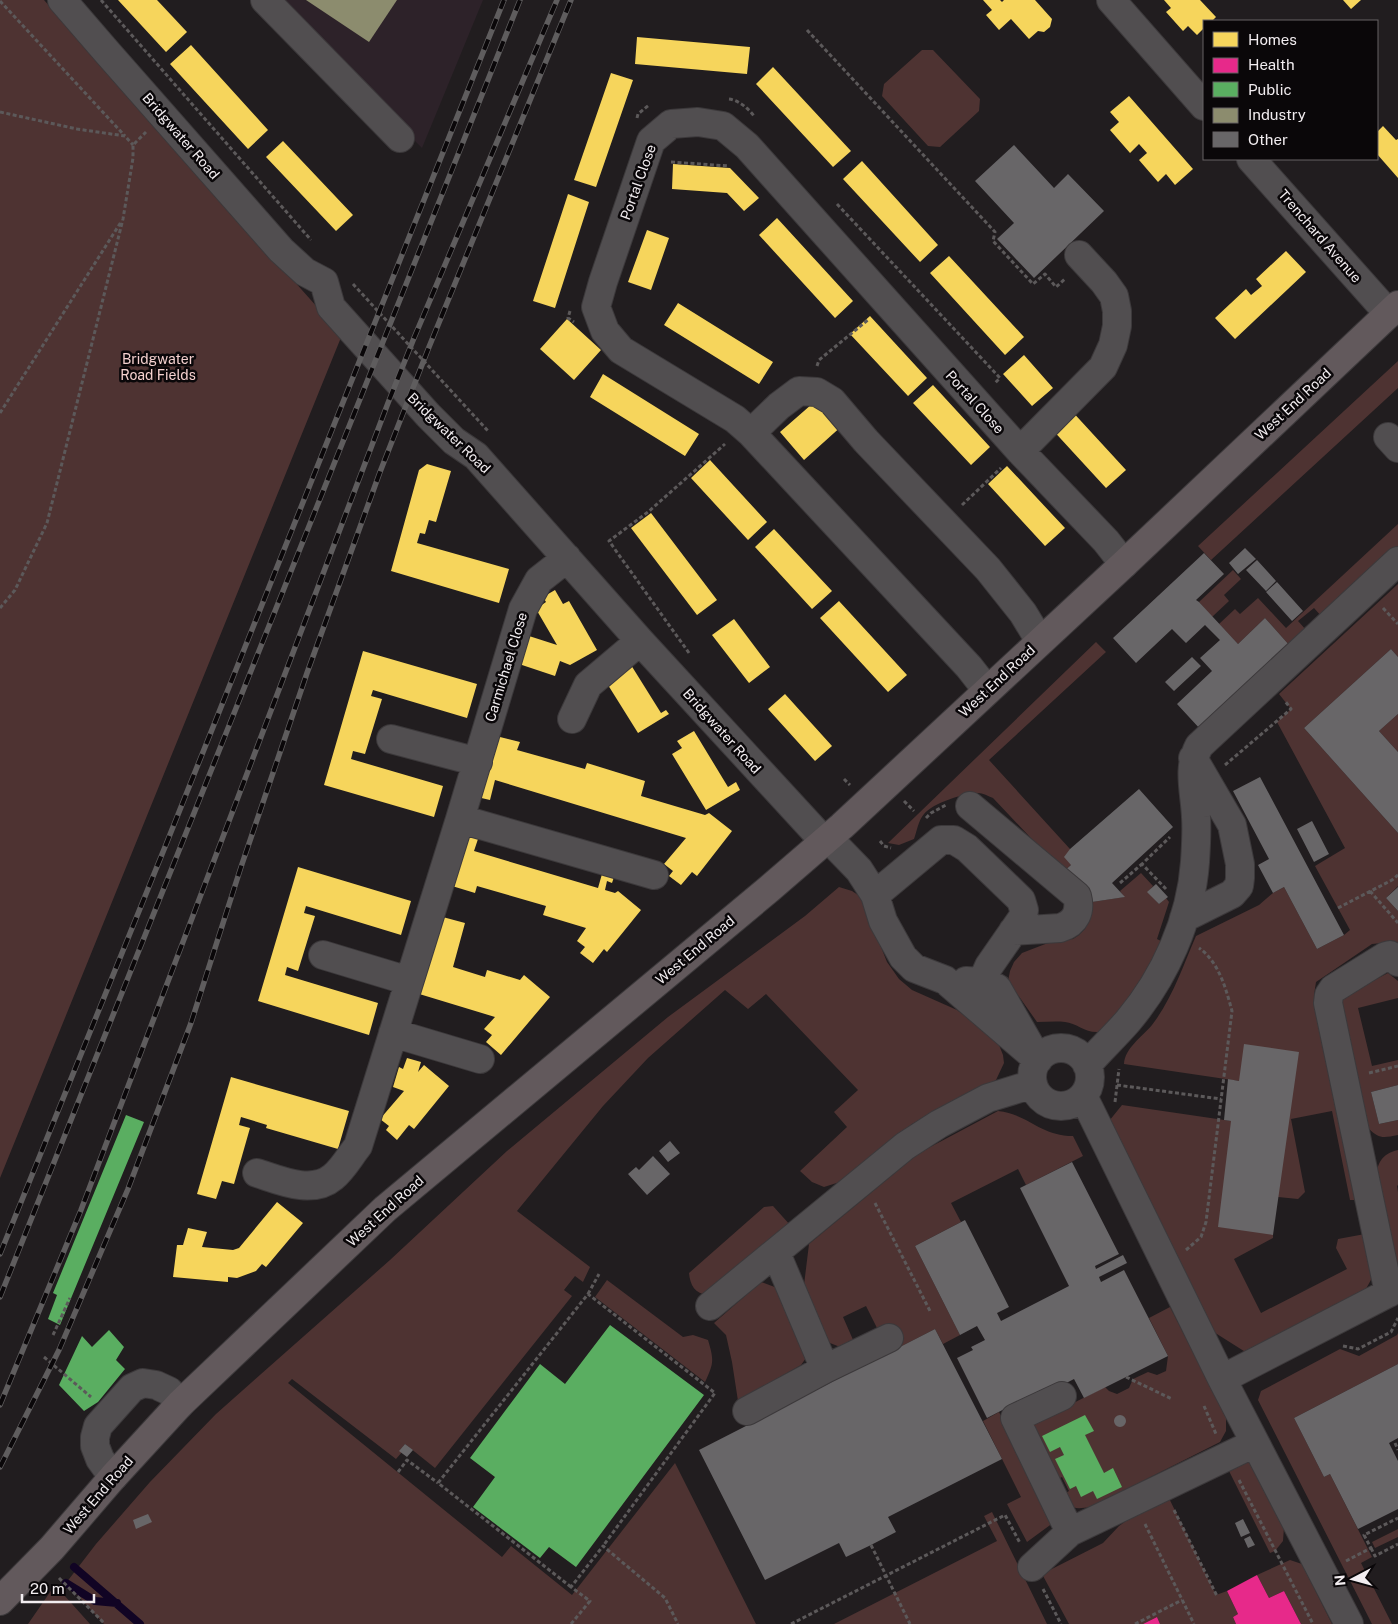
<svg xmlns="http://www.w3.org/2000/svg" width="1398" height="1624" font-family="'Public Sans',sans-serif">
	<rect width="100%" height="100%" fill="#211d1f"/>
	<path fill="#2d2229" d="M276,0H483L422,148Z"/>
	<path fill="#4e3332" d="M0,0H44L342,335L0,1178Z
		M922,50H933L980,99L979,111L940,147L928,146L882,96L884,84Z
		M1398,361V388L1211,560L1198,546Z
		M1398,524V547L1322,617L1314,608L1298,621L1307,631L1290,646L1265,618L1238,644L1219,624L1235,609L1240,614L1258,598L1286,628Z
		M1233,570L1241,579L1224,595L1229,601L1212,617L1199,602Z
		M1398,584V657L1391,649L1304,728L1398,833V886L1386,898L1398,911V948L1382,943L1372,944L1316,982L1314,995L1359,1194L1357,1200H1350L1332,1111L1291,1119L1305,1192L1298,1199L1278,1197L1239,1081L1124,1064C1125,1048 1141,1038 1152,1025C1172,999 1183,966 1196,936L1259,905L1273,893L1284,887L1317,949L1344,935L1350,930L1315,866L1345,848L1277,722L1291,709L1279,694Z
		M1096,642L1106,652L989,760L1070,849L1071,865L1063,872L993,798C988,796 983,793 978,793C964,793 933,803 924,814C918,821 917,831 914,839L899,845L888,843Z
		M1398,714V752L1379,731Z
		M1141,873L1153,886L1148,892L1159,904L1166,898L1169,902L1157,939L1165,943C1153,963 1119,1029 1098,1032C1086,1033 1076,1023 1065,1022C1056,1021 1046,1022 1037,1022L1008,981L1010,971L1014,962L1022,953L1053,941L1073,939L1079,935L1085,929L1091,913L1092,902L1124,897L1120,891Z
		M839,887L852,891L861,897L887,962L899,979L912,990L957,1010L969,1019L999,1045L1003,1055L1004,1063L996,1080L912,1124L846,1180L824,1187L812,1182L800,1171L847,1127L834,1112L858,1090L766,994L748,1009L725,990L648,1058L603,1106L517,1211L590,1267L583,1282L575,1276L564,1290L572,1296L435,1468L405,1444L400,1450L402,1452L396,1459L292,1379L288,1383L502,1557L511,1546L572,1595L675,1463L756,1624H104L66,1583L96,1544L150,1482L216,1414L390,1260L507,1151L668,1017L805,916Z
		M1388,973L1398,981V998L1358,1008L1372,1066L1398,1060V1085L1371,1092L1379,1124L1398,1120V1135C1383,1138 1379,1139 1368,1128L1339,1002L1344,996Z
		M1122,1105L1231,1121L1273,1235V1238L1234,1259L1261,1313L1347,1269L1336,1248L1338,1239L1365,1234L1372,1270V1278L1362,1296L1247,1353L1209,1329L1105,1126Z
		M998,1111C1028,1114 1040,1136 1073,1136L1083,1156L1026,1185L1018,1169L951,1203L961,1222L915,1246L960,1335L943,1344L935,1329L900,1347L889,1325L878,1330L866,1306L843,1317L854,1342L840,1347L830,1343L823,1335L804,1285L809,1244L919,1153Z
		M1398,1150V1185L1397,1186L1398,1192V1272L1375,1179C1378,1163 1381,1154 1398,1150Z
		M773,1206L791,1226L708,1295C695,1294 690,1285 689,1273L764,1207Z
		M607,1280L683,1337L693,1335L708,1340C714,1360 714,1363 705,1382L595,1297Z
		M761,1282L780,1289L806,1351V1358L801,1365L738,1401L732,1362L726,1335L714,1323Z
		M1170,1307L1226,1417V1431L1220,1442L1091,1507C1076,1509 1069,1510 1061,1496L1069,1491L1062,1477L1054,1481L1026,1427L1105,1387L1109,1391L1117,1394L1129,1388L1133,1379L1148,1372L1157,1375L1166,1371L1168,1356L1149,1318Z
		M1398,1333V1364L1294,1418L1324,1477L1330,1474L1372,1557L1361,1563L1392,1624H1372L1258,1400L1261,1391L1340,1349L1359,1356L1397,1335Z
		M999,1412L1012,1439L1057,1520L1027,1542L1007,1504L1021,1497L983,1421Z
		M1243,1461L1253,1464L1284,1527L1283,1541L1275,1551L1270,1553L1225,1463Z
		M1166,1492L1216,1595L1227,1591L1238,1614L1233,1617L1236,1624H1160L1157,1617L1143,1624H1069L1042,1574L1103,1543L1119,1526Z
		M992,1512L1047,1624H834L997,1541L984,1516Z
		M1398,1529V1537L1375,1548L1372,1542Z
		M1290,1560L1302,1564L1332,1624H1301L1284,1591L1269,1598L1257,1575Z
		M55,1585L90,1624H28Z"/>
	<path fill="#f6d55c" d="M118,0H157L187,32L166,52Z
		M983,0H1000L1002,2L1004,0H1035L1052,19L1050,27L1044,32L1038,31L1029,39L1011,19L999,30L986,15L992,10Z
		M1164,0H1200L1216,17L1212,21H1204V28L1197,35L1188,26L1183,31L1166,12L1171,8Z
		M1343,0H1361L1351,9Z
		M637,37L750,47L747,74L635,64Z
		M191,45L268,130L248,149L170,64Z
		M773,67L851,151L833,167L756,84Z
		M611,73L633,80L596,187L574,180Z
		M1129,96L1193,169L1175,185L1166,174L1158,182L1139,160L1147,153L1139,144L1130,153L1110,130L1119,122L1110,112Z
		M1383,126L1396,140L1398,139V178L1377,154V132Z
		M283,141L353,215L336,231L266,157Z
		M862,161L938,245L920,262L843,179Z
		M673,164L730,168L759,198L744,211L727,193L672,189Z
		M568,194L589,202L555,308L533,301Z
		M777,218L853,301L835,318L759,235Z
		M647,230L669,238L651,290L628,282Z
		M1286,251L1306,272L1235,339L1215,318L1246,289L1251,295L1262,286L1256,279Z
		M949,256L1024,337L1005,355L930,273Z
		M678,303L773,362L759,384L664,325Z
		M870,316L927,378L908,396L850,334Z
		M567,319L601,350L574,380L540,349Z
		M1024,355L1053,388L1032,406L1003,374Z
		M603,374L699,434L685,456L590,397Z
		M933,385L990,447L971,465L913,403Z
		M820,397L844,424L804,460L780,432Z
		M1069,408L1126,470L1106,488L1049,426Z
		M710,460L767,522L748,540L691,478Z
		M427,464L451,471L436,522L429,520L425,534L420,533L417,543L509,569L499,603L391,571L419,470Z
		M1007,466L1065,528L1045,546L988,484Z
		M651,513L717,600L697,615L631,528Z
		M774,529L832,591L812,609L755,547Z
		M555,590L563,604L569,601L597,650L570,665L560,661L555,676L519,664L529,636L557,645L536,609L546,602L543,597Z
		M839,601L907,675L888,692L820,618Z
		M734,619L770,667L749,683L712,635Z
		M363,651L477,684L467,718L373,690L371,696L382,699L365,754L353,751L351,759L443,786L434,817L324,785Z
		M631,665L661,713L666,710L669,714L638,733L603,677Z
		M785,694L832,746L815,761L768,709Z
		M694,731L728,787L736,782L740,790L706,810L672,754L682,748L677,741Z
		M496,736L520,742L517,750L585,769L587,763L645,781L641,796L705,815L709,813L732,831L697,876L692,872L681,885L669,876L673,871L664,864L686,838L495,780L490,800L477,797Z
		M470,826L481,830L474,851L598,888L604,867L616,871L612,883L607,881L605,890L615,893L618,891L641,910L607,952L604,949L593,963L580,953L585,947L577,941L586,928L543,915L546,906L477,886L475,893L452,886Z
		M298,867L411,901L401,935L306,906L304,913L315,916L298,971L287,967L285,975L378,1003L369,1035L258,1001Z
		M439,916L465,923L453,967L485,977L487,970L520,980L524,975L550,997L501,1055L486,1042L492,1035L484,1029L495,1017L416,993Z
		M407,1058L421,1062L418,1072L424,1065L449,1086L414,1129L409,1125L397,1140L386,1130L389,1126L380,1119L404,1091L393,1087L399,1067L403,1069Z
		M231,1077L349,1111L338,1149L266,1128L267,1125L241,1117L239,1125L250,1128L234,1184L222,1181L216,1199L197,1194Z
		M277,1202L303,1223L266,1267L262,1264L256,1271L237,1278L228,1277V1282L173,1277L177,1245H183L188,1228L207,1232L202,1247L233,1250L239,1248Z"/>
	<path fill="#e7298a" d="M1257,1575L1269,1598L1284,1591L1301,1624H1236L1233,1617L1238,1614L1227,1591Z
		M1157,1617L1160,1624H1143Z"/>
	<path fill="#5aae61" d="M126,1115L144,1122L60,1325L48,1319L57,1295L53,1293Z
		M610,1325L704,1395L576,1567L549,1547L540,1558L473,1507L495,1477L470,1458L540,1364L565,1384Z
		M109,1330L124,1347L116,1360L125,1369L98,1402L84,1411L59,1385L82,1336L92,1347Z
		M1085,1415L1094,1431L1085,1435L1104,1473L1113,1468L1122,1487L1097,1499L1093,1491L1081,1497L1076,1486L1070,1489L1055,1459L1064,1455L1060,1447L1050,1452L1042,1436Z"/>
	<path fill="#8c8c6e" d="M306,0H397L369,42Z"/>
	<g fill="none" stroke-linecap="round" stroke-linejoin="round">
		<path stroke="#110424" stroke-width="8" d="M74,1567L140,1624
			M66,1583L95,1601L117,1603"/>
	</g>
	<path fill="#686668" d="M1014,145L1054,188L1068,174L1104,211L1034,278L997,239L1014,223L975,181Z
		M1245,548L1256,559L1238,574L1229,563Z
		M1204,553L1224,574L1196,600L1199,602L1238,644L1265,618L1290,646L1201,730L1177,704L1212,671L1200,658L1220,640L1205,625L1186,643L1172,629L1136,663L1113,638Z
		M1257,560L1276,581L1266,591L1246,570Z
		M1277,582L1303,611L1292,621L1266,592Z
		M1391,649L1398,657V714L1379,731L1398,752V833L1304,728Z
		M1192,657L1201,666L1174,691L1165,682Z
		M1260,777L1344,935L1317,949L1284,887L1273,893L1258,865L1269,859L1233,791Z
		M1139,789L1173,827L1112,883L1125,897L1092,902L1063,872L1071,865L1064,857L1070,849Z
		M1312,821L1329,854L1314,862L1297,829Z
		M1156,884L1168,897L1159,904L1147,892Z
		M1398,887V911L1386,898Z
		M1244,1044L1299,1052L1273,1235L1218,1227L1231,1121L1224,1120L1228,1079L1239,1081Z
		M1398,1085V1120L1379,1124L1371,1092Z
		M670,1141L680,1153L668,1162L659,1151Z
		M653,1156L670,1174L647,1195L628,1174L636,1167L639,1170Z
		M1072,1162L1119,1254L1095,1266L1096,1269L1123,1255L1127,1263L1099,1277L1101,1282L1124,1270L1168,1356L1084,1398L1074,1379L1043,1395L1041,1390L987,1418L957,1358L973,1350L971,1347L985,1340L977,1326L960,1335L915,1246L965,1220L1009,1307L997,1313L1001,1321L1069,1286L1020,1188Z
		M935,1329L1002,1459L888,1517L896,1532L871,1545L846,1557L839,1543L765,1580L699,1450Z
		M1398,1364V1438L1389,1443L1398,1461V1509L1358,1529L1330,1474L1324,1477L1294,1418Z
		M1114 1421a6 6 0 1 1 12 0a6 6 0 1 1-12 0Z
		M405,1444L413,1450L407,1457L399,1451Z
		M148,1514L152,1522L136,1529L133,1520Z
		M1243,1519L1250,1533L1241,1537L1235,1523Z
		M1250,1536L1255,1545L1248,1548L1244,1539Z"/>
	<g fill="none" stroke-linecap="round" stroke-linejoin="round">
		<g stroke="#3c393b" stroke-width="30">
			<path id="minor" d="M62,0L106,51L281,250L305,272L324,282L331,307L428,415L454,441L476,456L640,641L824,841
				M265,0L400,138
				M1111,0L1204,106
				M1251,159L1389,314
				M751,433L779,406L799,391L817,392L832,401L866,441L988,569L1023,613L1040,641
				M1388,437L1398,448
				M1020,451L1103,367L1113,345L1117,326V311L1114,296L1104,282L1079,255
				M987,690L969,667L751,433L735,419L621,350L605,331L596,307L603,282L651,141L671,124L698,122L723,126L747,146L1020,451L1106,541L1124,564
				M572,719L588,685L640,641
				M391,739L478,762
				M970,806L1077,896C1081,911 1076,923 1060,928L1013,931
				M460,819L654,875
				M828,838L859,870L875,895L883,921L903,957L914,968L945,980L1038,1060
				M875,895L941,840H954L967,848L1021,900L1024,910L1023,917L989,966L982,982
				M1184,918L1232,894L1239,886L1240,878V864L1232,825L1193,758
				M323,955L409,981
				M966,981L982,982L997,988L1029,1044
				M393,1033L480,1059
				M1032 1077a29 29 0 1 1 58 0a29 29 0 1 1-58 0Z
				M1087,1065C1100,1050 1115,1036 1128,1021C1165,977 1191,919 1195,862C1196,847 1197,831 1196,817C1195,792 1187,769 1199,746L1398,561
				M1083,1096L1222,1379L1349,1624
				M257,1173C279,1180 312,1195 333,1177C343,1169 350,1156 358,1146L460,819L523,609L539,580L567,558
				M1389,1293L1328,1003L1329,995L1333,989L1386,956L1390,955L1398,962
				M710,1306L905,1146L939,1124L988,1098L1033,1084
				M825,1369L889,1338
				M1222,1379L1398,1288
				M1062,1396L1015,1418L1070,1532L1255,1443
				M747,1411L825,1369L776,1253
				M113,1477L100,1459L95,1446V1437L98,1426L132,1388L143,1383L156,1385L169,1391L180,1404
				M1032,1567L1070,1532"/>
		</g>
		<g stroke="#3c393b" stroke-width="30">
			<path id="major" d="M0,1601L52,1548L113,1477L180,1404L385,1209L769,889L842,826L1124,564L1398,305"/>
		</g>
		<path stroke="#5c595a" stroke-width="3" stroke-dasharray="4 2.5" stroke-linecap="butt" d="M101,0L311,240
			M0,1L125,136
			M807,30L995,232L993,241L1033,284L1045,274L1056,287L1065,279
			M729,99C738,100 748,108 754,116
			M0,112L77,129L125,136L133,145
			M637,118L638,114L649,105
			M671,162L729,166
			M837,204L1000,378L994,384
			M353,284L488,431
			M570,311L568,318L574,322
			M817,366L819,360L869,319
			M0,413L121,222
			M962,505L1001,468
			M0,608L15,590L47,523L123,219L133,158V145L146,132
			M1383,608L1398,624
			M689,653L609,541L648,512L725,444
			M1225,765L1291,709L1285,701
			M844,779L850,785
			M904,801L914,811
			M926,818L931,813L946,805
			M880,841L884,846L891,848
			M1120,883L1142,864
			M1166,889L1142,864L1170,837
			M1370,891L1398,923
			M1338,908L1392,880L1398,875
			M1369,1073L1398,1066
			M1117,1085L1221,1099
			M1115,1102L1119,1069
			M875,1203L930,1311
			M1186,1250L1201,1237L1206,1222L1232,1011C1226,989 1219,962 1199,948
			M588,1294L599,1274
			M53,1335L70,1298
			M1343,1346L1358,1349L1391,1332L1398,1318
			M44,1357L91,1397
			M1126,1377L1172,1399
			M1204,1406L1216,1434
			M1395,1443L1398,1450
			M398,1472L407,1460L438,1483
			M1239,1480L1313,1624
			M1174,1510L1217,1596
			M1145,1524L1194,1624
			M871,1545L910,1624
			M1371,1548L1375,1556L1398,1544
			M1346,1561L1371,1548L1364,1535L1398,1518
			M59,1578L105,1624
			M571,1587L438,1483L588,1294L715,1393L603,1546
			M1043,1589L1061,1624
			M571,1624L590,1601L571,1587L603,1546L665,1598L678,1624
			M791,1624L1005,1515L1020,1543
			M1135,1624L1182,1600"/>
		<use href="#minor" stroke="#514e50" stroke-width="28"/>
		<use href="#major" stroke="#62595c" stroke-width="28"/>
		<g stroke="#5f5d5e" stroke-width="5.5">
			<path id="rail" d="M0,1254L167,842L504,0
				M0,1297L520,0
				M0,1405L81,1210L388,403L414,338L557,0
				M0,1467L59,1350L128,1189L191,1023L241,867L307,673L380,472L429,347L571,0"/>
		</g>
		<use href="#rail" stroke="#0a0709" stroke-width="4" stroke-dasharray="11" stroke-linecap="butt"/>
	</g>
	<g text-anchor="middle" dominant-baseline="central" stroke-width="5" stroke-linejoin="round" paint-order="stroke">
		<g font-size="14" fill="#f2edf0" stroke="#0a0709">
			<text transform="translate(181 136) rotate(49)">Bridgwater Road</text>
			<text transform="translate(638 182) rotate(-70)">Portal Close</text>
			<text transform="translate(1320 236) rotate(49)">Trenchard Avenue</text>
			<text transform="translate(975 402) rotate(48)">Portal Close</text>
			<text transform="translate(1293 404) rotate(-43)">West End Road</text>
			<text transform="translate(449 433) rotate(44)">Bridgwater Road</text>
			<text transform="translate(506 667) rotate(-73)">Carmichael Close</text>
			<text transform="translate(997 681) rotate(-43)">West End Road</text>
			<text transform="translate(722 731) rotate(48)">Bridgwater Road</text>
			<text transform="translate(695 950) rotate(-40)">West End Road</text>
			<text transform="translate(385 1211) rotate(-42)">West End Road</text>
			<text transform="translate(98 1495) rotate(-49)">West End Road</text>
		</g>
		<g font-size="14" fill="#f5d1cf" stroke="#0a0709">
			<text x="158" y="359">Bridgwater<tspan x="158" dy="16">Road Fields</tspan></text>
		</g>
	</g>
	<rect x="1203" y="20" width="175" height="140" fill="#0a0709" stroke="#676365"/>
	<rect x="1213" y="32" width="25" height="15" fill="#f6d55c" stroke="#676365"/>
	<text x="1248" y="45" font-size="15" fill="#f2edf0">Homes</text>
	<rect x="1213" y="58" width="25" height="15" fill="#e7298a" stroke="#676365"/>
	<text x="1248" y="70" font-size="15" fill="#f2edf0">Health</text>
	<rect x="1213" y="82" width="25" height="15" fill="#5aae61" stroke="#676365"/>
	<text x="1248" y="95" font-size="15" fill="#f2edf0">Public</text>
	<rect x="1213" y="108" width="25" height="15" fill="#8c8c6e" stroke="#676365"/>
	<text x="1248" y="120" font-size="15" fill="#f2edf0">Industry</text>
	<rect x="1213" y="132" width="25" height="15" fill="#686668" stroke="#676365"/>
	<text x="1248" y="145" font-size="15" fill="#f2edf0">Other</text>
	<g transform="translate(1353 1579) rotate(264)" stroke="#0a0709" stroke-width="4" paint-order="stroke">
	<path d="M0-4L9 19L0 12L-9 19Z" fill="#f2edf0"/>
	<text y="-8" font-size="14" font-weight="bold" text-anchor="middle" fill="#f2edf0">N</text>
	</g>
	<path d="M22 1594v8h72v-8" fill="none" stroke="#f2edf0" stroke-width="2.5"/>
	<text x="30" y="1594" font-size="15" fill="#f2edf0" stroke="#0a0709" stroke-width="4" paint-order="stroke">20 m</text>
</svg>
